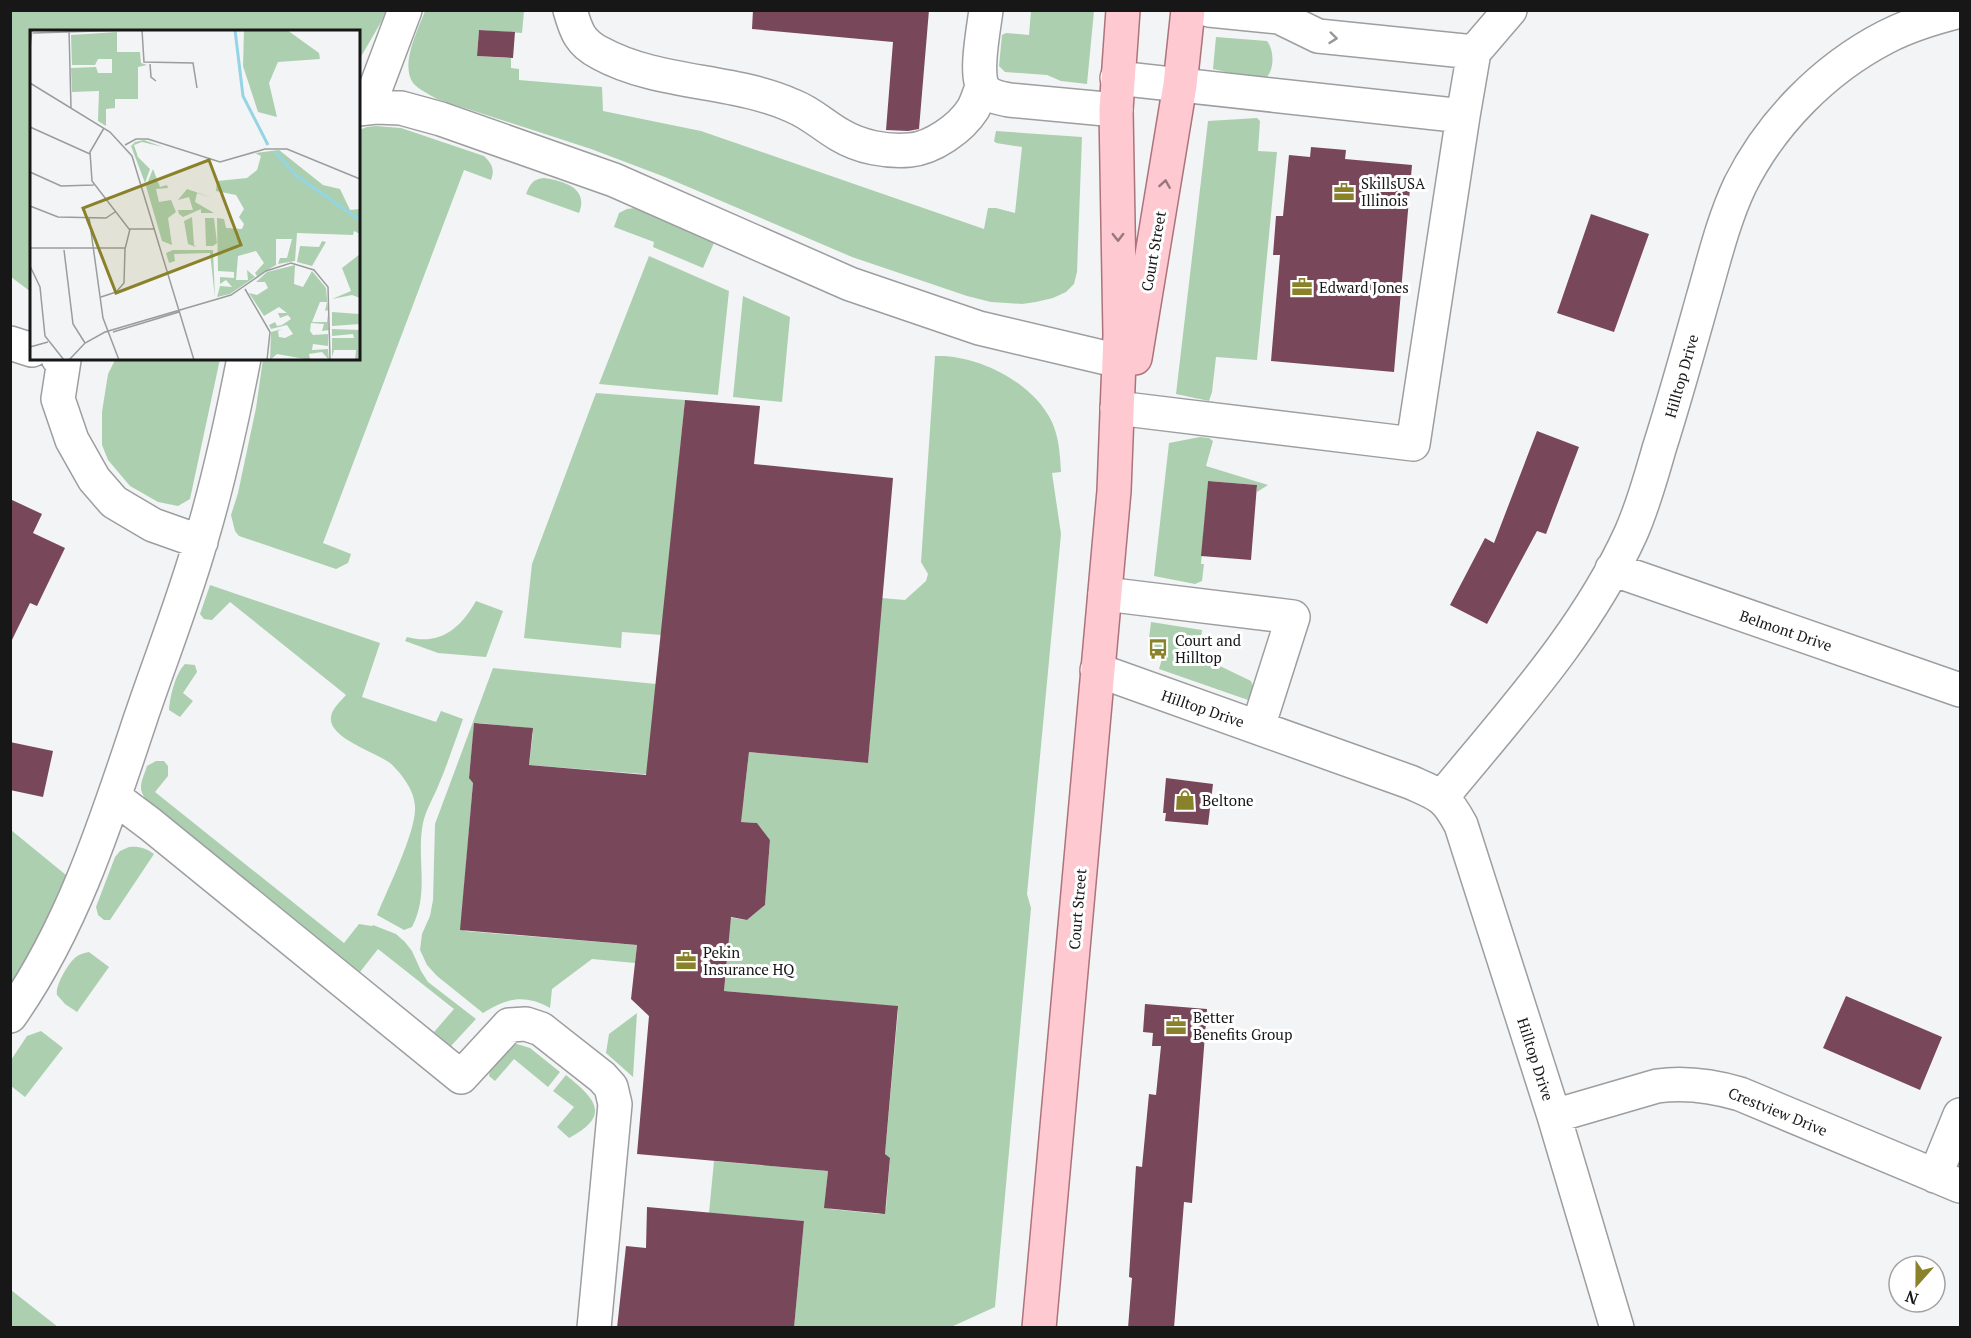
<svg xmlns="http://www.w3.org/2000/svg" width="1971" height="1338" font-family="'PT Serif',serif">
	<rect width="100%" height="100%" fill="#f3f4f6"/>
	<path fill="#acd0af" d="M10,11L11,10L386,11L380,24L359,60L358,32H32L31,292L11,277Z
		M425,11H524L522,33L479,30L477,56L511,58V68L519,69V80L602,87L603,111L701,131L984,229L988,208H996L1015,213L1022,147L996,143L994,141L996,131L1082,137L1077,272L1074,284L1066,292L1053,298L1036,302L1022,304L991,302L967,296L852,257L665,177L591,149L437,99C429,94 419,90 413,83C400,64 418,30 425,11Z
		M1031,11H1094L1087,84L1061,81L1047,75L1005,72L999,66L1002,35L1006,33L1029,35Z
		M1216,37L1267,41C1275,51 1275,75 1262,80L1213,69Z
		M1257,118L1260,121L1258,151L1277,152L1257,360L1216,357L1212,392L1209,401L1176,394L1208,121Z
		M376,126L401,128L484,156C492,164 495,169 491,180L464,170L323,543L351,554L348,563L336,569L239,536L235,531L231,515L238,493L256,408L263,359L358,358L359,130L367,127Z
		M544,178C564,181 589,188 579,213L526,194C530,184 533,179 544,178Z
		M635,208L714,243L703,268L653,247L654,242L614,227L619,213L627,209Z
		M649,256L729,291L718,395L599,384Z
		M743,296L790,317L782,402L733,397Z
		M935,356C977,354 1033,382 1052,422C1059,438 1060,454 1061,472L1052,473L1061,534L1027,894L1031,908L995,1307L951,1327H794L804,1221L709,1213L714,1161L828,1171L825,1203L830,1209L880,1214L886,1208L890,1159L885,1154L898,1011L894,1006L724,991L729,943L724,939L726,917L747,920L765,905L770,840L757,823L726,821L744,796L749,752L868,763L881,598L905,600L926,581L928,574L921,562Z
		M116,358L220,359L190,499L178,506L158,502L130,486L108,460L102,445V412L108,374Z
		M596,393L685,400L662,635L622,632L621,648L524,638L532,564Z
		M1200,437L1209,438L1213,441L1206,466L1268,485L1257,492V485L1208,481L1201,564H1204L1202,581L1195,584L1154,576L1169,443Z
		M210,585L380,643L362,697L436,722L441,711L463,719C455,741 448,763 439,784C434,797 426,809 423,823C416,858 430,893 412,927L404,930L377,915C387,890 417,830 415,806C414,790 402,774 390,763C376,752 328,738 331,717C332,708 341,701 346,695L230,602L212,620L204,619L200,614Z
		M476,601L503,611L486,657L438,653L405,641L407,637C440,646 461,628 476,601Z
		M1151,622L1202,630L1198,660L1222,667L1251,681L1253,686L1248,700L1159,669L1162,659L1153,655L1148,647Z
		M185,664L195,665L197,672L183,693L193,701L180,717L169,710C170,697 175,674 185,664Z
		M493,668L656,684L681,777L529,765L533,733L528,728L479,723L474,727L469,777L473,783L461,925L465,931L637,945L635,963L592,959L552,989L550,1008C524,994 507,998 483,1013L437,976L427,965L420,950L422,934L430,916L433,900L435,824Z
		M156,761H164L168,766V776L155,792L344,943L359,924L372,926L373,925L396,934L405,942L412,951L421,971L428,982L476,1019L451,1046L434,1032L454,1009L378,949L360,972L150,804C136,789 141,784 147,766Z
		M11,830L66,875L40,933L11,986Z
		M129,847C139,846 146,848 154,854L110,920H104L98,915L96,907L115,857L120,851Z
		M89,952L109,967L77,1012L65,1004L57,995C55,986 68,963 76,957C80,954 84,953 89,952Z
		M637,1013L633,1077L606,1053L609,1034Z
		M41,1031L63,1048L25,1097L11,1086V1060L27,1036Z
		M517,1044L530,1048L560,1072L548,1087L514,1059L495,1081L489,1076L490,1069L511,1045Z
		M566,1075C594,1098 613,1115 569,1138L557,1127L574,1107L553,1091Z
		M10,1290H11L58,1327H11Z"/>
	<path fill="#78485a" d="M753,10H929L919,129L908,131L886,130L893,42L752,29Z
		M479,30L515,32L513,58L477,56Z
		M1311,147L1346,150L1345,159L1412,165L1394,372L1271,361L1280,255H1273L1276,216H1283L1289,155L1310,157Z
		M1591,214L1649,234L1614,332L1557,313Z
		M685,400L760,406L754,464L893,478L868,763L749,752L741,822L757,823L770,840L765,905L747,920L731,917L724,991L898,1006L885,1154L890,1158L885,1214L824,1208L828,1171L637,1154L649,1016L631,999L637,945L460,930L473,783L469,778L474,723L533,728L529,765L646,775Z
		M1537,431L1579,447L1546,534L1537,531L1487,624L1450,605L1485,538L1494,543Z
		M1208,481L1257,485L1251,560L1201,556Z
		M10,499L42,514L33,533L65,548L37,606L30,603L10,644Z
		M10,742L53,751L43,797L10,790Z
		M1166,778L1213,784L1208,825L1165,821L1166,813H1163Z
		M1846,996L1942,1037L1920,1090L1823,1048Z
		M1145,1004L1207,1009L1192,1203L1184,1202L1174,1328H1128L1132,1278L1129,1277L1136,1166L1142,1167L1149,1094L1156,1095L1161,1046H1152L1153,1033L1143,1032Z
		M647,1207L804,1221L794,1328H617L626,1246L646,1248Z"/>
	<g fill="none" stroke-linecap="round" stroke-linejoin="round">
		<g stroke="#9d9ea0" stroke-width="36">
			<path id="minor" d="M570,10C576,31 580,43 600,53C658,85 734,79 793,106C811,113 824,126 840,135C860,147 886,152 910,150C933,148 961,128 973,109C977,102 979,94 982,87
				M986,10C984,27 974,77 984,89C990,97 1000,98 1009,100L1116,110
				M1209,10L1279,17L1318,36L1474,52L1510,10
				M1117,78L1463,116
				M368,108L405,10
				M358,109L376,107L401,108L441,119L614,180L850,284L979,328L1119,361
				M10,343L32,350
				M58,358L64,360L58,399L72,440L94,479L114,502L153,525L201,542
				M1117,408L1413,444L1463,116L1474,52
				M1612,569L1960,690
				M1105,594L1293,617L1258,727
				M1097,670L1410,782C1439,795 1445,795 1461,825L1554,1116L1617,1328
				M114,797L150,824L461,1077L509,1025L526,1024L541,1029L602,1077L611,1087L615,1104L594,1328
				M1442,797C1511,713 1586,632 1631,533C1643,506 1651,477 1659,449C1675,399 1689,348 1703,298C1714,260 1723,221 1740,185C1771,123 1824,69 1886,37C1909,25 1936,17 1960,11
				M10,1016C73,927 107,819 141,717C161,658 184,600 201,540C219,480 232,420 244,358
				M1554,1116L1657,1086C1686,1082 1713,1086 1740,1094L1960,1186
				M1935,1176L1960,1115"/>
		</g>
		<g stroke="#ad737b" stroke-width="36">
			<path id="major" d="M1135,358L1180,85L1188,10
				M1039,1328L1114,491L1120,335L1116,110L1123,10"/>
		</g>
		<use href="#minor" stroke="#fff" stroke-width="33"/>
		<use href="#major" stroke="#fec9d0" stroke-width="33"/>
	</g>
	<defs><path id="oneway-chevron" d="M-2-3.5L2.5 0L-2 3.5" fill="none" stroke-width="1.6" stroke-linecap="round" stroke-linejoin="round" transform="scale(1.5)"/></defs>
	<use stroke="#979797" href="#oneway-chevron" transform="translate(1333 38) rotate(6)"/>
	<g stroke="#96797d">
		<use href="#oneway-chevron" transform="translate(1165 184) rotate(-81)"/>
		<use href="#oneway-chevron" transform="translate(1118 237) rotate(89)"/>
	</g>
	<defs>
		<g id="office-bare" transform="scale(1.62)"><path d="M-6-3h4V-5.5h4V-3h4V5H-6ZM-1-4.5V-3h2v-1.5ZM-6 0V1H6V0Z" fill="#8a822a" stroke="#fff" stroke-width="2.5" paint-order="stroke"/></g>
		<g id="bus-bare" transform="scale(1.62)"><path d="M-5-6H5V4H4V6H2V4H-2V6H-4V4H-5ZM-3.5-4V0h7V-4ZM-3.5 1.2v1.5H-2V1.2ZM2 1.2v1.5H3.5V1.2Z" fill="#8a822a" stroke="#fff" stroke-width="2.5" paint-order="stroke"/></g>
		<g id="shop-bare" transform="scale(1.62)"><path d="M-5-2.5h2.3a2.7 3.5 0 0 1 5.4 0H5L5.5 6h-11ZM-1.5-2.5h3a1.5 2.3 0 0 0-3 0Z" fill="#8a822a" stroke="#fff" stroke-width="2.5" paint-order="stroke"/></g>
	</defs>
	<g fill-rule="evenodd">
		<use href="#office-bare" x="1344" y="192"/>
		<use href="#office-bare" x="1302" y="287"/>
		<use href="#bus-bare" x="1158" y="649"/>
		<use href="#shop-bare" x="1185" y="800"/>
		<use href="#office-bare" x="686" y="961"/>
		<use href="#office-bare" x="1176" y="1026"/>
	</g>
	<g text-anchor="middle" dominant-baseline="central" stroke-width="6" stroke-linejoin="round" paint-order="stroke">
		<g font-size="15" fill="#171718" stroke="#fff" text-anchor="start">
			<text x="1361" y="183">SkillsUSA<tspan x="1361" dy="17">Illinois</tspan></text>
			<text x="1319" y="287">Edward Jones</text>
			<text x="1175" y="640">Court and<tspan x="1175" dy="17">Hilltop</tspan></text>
			<text x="1202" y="800">Beltone</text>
			<text x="703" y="952">Pekin<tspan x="703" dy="17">Insurance HQ</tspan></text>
			<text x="1193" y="1017">Better<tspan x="1193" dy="17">Benefits Group</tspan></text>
		</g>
		<g font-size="15" fill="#171718" stroke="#fff">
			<text transform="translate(1153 251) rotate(-80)">Court Street</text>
			<text transform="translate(1681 376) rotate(-74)">Hilltop Drive</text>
			<text transform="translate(1786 630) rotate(19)">Belmont Drive</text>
			<text transform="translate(1203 708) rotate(19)">Hilltop Drive</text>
			<text transform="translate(1077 909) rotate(-85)">Court Street</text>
			<text transform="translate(1536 1059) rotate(72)">Hilltop Drive</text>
			<text transform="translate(1778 1111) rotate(22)">Crestview Drive</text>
		</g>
	</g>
	<g transform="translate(30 30)">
		<rect width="330" height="330" fill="#f3f4f6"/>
		<path d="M214,0H257L289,23L290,29L248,32L239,53L247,87L228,82L213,36ZM87,2V22H110L111,33L117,35L108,37V69H85V78L76,79V96L68,91L69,61L42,62L41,38L66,37L68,43H82V29H68L65,35H42L41,5ZM114,110L133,117L112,112L104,115L108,127L120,139L115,153L101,116L105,112ZM249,120L293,155L310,159L320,180L330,179V204L324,201L323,205L267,203L265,231L248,234L250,228H257L262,209H246V235L227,246L225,243L234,233L226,221L208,226L206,250H218L217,240L225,247L200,264L187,267L190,256L202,257L196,250L190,254V247L204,248V242L188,241L187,188L194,189L196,198L212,199L214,194L209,187L214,179L206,165L186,161L187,151L217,148L227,140L231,126L225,123ZM123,139L130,157L137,155L138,158L126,159L129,172L141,170L146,182L138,188L142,215L132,211L116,156ZM157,159L183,168L167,163L165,172L184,183H171V179L153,187L149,184L148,180H163L159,167L148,170ZM162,187L164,215L166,217L158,214L154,191ZM175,188H184L187,213L183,216H176ZM292,211L296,212L282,236L267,232L270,216L289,217ZM143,220H183L185,268L180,223L144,224L145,231L139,233L136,223ZM330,224V268L322,265L302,269L321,261L312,238ZM265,235L264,254L273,257L282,241L296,258L298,280L295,281L297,272H290L282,292H297V284L299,300L292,301L294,294L281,293L280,301L283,305L298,304V316L283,314L282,320L298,319L299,330L292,322L279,324L280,330L247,324L240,330L241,302L252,299L248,301L249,307L255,308L263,304L257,295L241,299L239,295L245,292L247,296L252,295L261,289L258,285L250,288L248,283H257L249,277L234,286L219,263L227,265L238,258L235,252H226L237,242ZM330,269V294L302,296V282L329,284ZM302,299L330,300V330H325L326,320H304L302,327V308H324L323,304L302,306Z" fill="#acd0af"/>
		<path fill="none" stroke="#94d5e5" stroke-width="3" d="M205,0L213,66L238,115M245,122L267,146L330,190"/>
		<path fill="none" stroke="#9b9c9d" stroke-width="1.5" d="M39,0L41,78M112,0L114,32L163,33L167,58M3,3L99,0M0,18L2,0M120,34L121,47L126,51M0,53L80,102L102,126L164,330M0,97L60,124M74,98L60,122L62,151L99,199H125M95,115L106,109H118L190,132L235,119H257L330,149M0,142L31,156L64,155M0,176L28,187L76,188L85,182M59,187L73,288L89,330M0,218H95M34,220L43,294L55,313M0,236L10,257L15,306L34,330M215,259L240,302L237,330M71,267L86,262L94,253L95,219L100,199M83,302L149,282M0,317L18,312M39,330L55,313L75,302L201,265L236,241L261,233L284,240L298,257L300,330"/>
		<path fill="#8a822a" fill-opacity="0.15" stroke="#8a822a" stroke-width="3" d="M179,130L211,215L86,263L53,178Z"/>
		<rect width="330" height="330" fill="none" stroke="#171718" stroke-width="3"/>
	</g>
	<rect width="1971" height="1338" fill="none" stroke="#171718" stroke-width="24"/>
	<g transform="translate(1917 1284) rotate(201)"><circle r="28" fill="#ffffff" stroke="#a2a2a3" stroke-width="1.5"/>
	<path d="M0-4.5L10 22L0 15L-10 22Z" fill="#8a822a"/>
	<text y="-9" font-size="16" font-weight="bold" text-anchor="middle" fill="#171718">N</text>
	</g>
</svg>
